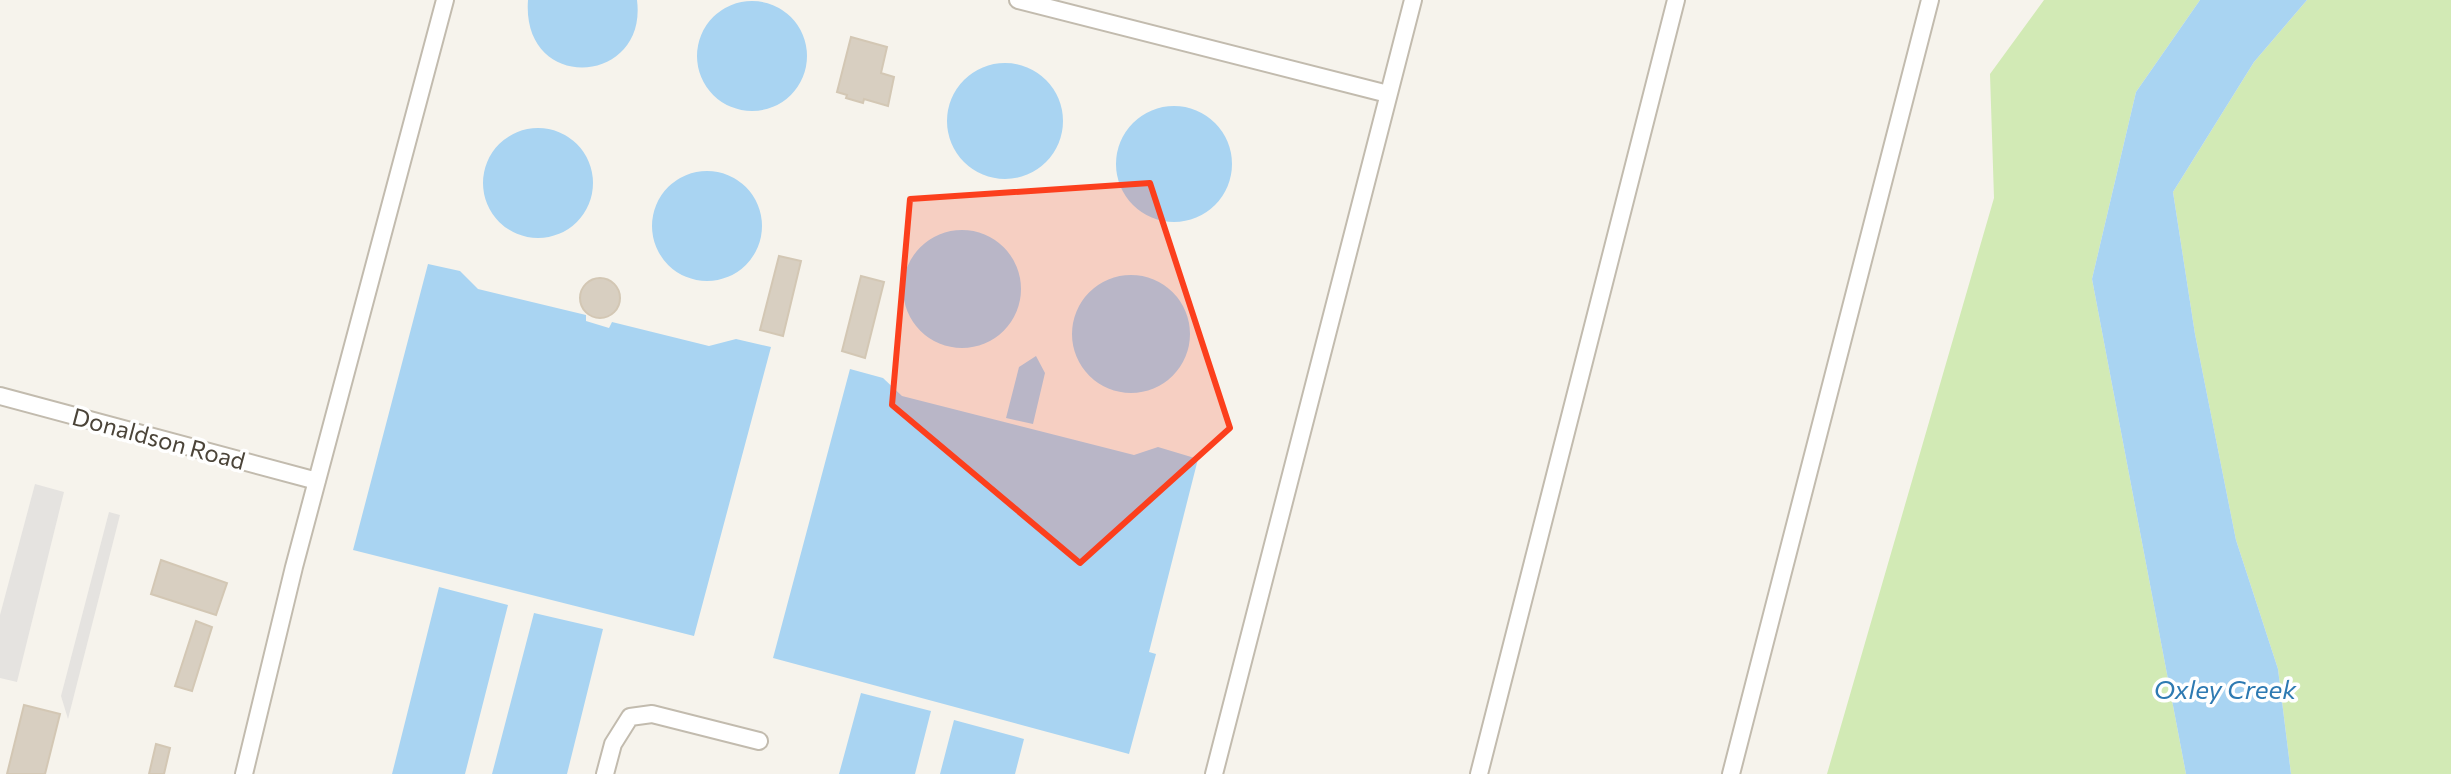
<svg xmlns="http://www.w3.org/2000/svg" width="2451" height="774" font-family="Commissioner,sans-serif">
	<rect width="100%" height="100%" fill="#f6f3ec"/>
	<path fill="#d2eab5" d="M2044,0H2200L2136,92L2092,279L2186,774H1827L1994,198L1990,74Z
		M2307,0H2451V774H2291L2278,669L2236,540L2195,334L2173,192L2254,62Z"/>
	<path fill="#e5e3e0" d="M35,484L64,492L17,682L0,678V615Z
		M109,512L120,515L68,719L61,696Z"/>
	<path fill="#a9d4f2" d="M528,0H637C648,86 521,94 528,0Z
		M2200,0H2307L2254,62L2173,192L2195,334L2236,540L2278,669L2291,774H2186L2092,279L2136,92Z
		M697 56a55 55 0 1 1 110 0a55 55 0 1 1-110 0Z
		M947 121a58 58 0 1 1 116 0a58 58 0 1 1-116 0Z
		M1116 164a58 58 0 1 1 116 0a58 58 0 1 1-116 0Z
		M483 183a55 55 0 1 1 110 0a55 55 0 1 1-110 0Z
		M652 226a55 55 0 1 1 110 0a55 55 0 1 1-110 0Z
		M903 289a59 59 0 1 1 118 0a59 59 0 1 1-118 0Z
		M428,264L460,271L478,289L586,315V321L609,328L612,322L709,346L736,339L771,347L694,636L353,550Z
		M1072 334a59 59 0 1 1 118 0a59 59 0 1 1-118 0Z
		M1036,356L1045,373L1033,424L1006,418L1019,367Z
		M850,369L883,378L902,396L1134,455L1158,447L1198,459L1149,652L1156,654L1129,754L773,658Z
		M439,587L508,605L465,774H392Z
		M534,613L603,629L567,774H492Z
		M861,693L931,711L915,774H839Z
		M954,720L1024,739L1015,774H940Z"/>
	<path fill="#d8cfc1" stroke="#d3c7b4" stroke-width="2" d="M851,37L887,47L881,73L894,77L888,106L864,99L863,103L846,98L847,95L837,92Z
		M779,256L801,261L783,336L760,330Z
		M861,276L884,282L865,358L842,351Z
		M580 298a20 20 0 1 1 40 0a20 20 0 1 1-40 0Z
		M161,560L227,583L216,615L151,594Z
		M196,621L212,627L192,691L175,686Z
		M24,705L60,714L45,774H7Z
		M156,744L170,748L164,774H149Z"/>
	<g fill="none" stroke-linecap="round" stroke-linejoin="round">
		<g stroke="#c2bbae" stroke-width="20">
			<path id="lane" d="M1018,0L1388,94
				M0,396L317,481
				M244,774L294,567L445,0
				M605,774L613,744L630,717L652,714L759,741
				M1214,774L1413,0
				M1479,774L1676,0
				M1731,774L1930,0"/>
		</g>
		<use href="#lane" stroke="#fff" stroke-width="16"/>
	</g>
	<path fill="#fc3f1d" fill-opacity="0.2" stroke="#fc3f1d" stroke-width="6" stroke-linejoin="round" d="M1150,183L1230,428L1080,563L892,405L910,199Z"/>
	<g text-anchor="middle" dominant-baseline="central" stroke-width="7" stroke-linejoin="round" paint-order="stroke">
		<g font-size="24" fill="#4b4439" stroke="#fff">
			<text transform="translate(159 438) rotate(15)">Donaldson Road</text>
		</g>
		<g font-size="26" font-style="italic" fill="#2e7ab2" stroke="#fff">
			<text x="2225" y="688">Oxley Creek</text>
		</g>
	</g>
</svg>
